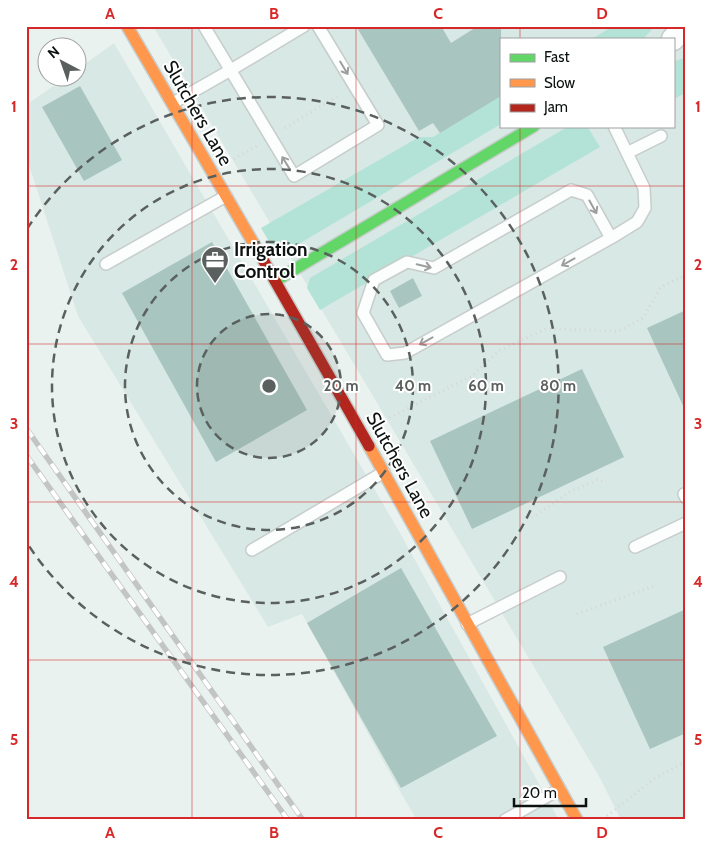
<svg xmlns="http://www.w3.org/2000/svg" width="712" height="846" font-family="Cabin,sans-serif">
	<rect width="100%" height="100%" fill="#eaf2f0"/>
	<path fill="#d8e8e4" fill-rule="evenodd" d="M153,26H686V820H621L600,778ZM501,39H673V126H501Z
		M114,43L400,533L559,820H417L402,795L302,614L268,627L78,316L26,156V105L65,78H78V69Z"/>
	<path fill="#b3e3d6" d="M613,26H655L643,39H592Z
		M686,57V93L673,99V62Z
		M501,95V124L292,248L271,245L261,228L419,137H433Z
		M569,126H587L600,147L320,310L307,288L310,278Z"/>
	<path fill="#a9c5bf" d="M356,26H441L451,43L478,26H501V96L440,133L433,123L419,131Z
		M80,86L122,160L84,181L42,107Z
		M212,242L307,410L216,462L122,293Z
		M413,278L422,296L399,308L390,291Z
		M686,310V412L647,328Z
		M582,369L624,457L472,529L430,441Z
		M401,568L497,736L401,788L307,623Z
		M686,609V733L650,749L603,647Z"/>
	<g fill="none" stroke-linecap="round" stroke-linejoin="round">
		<g stroke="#c6cdcb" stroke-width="14">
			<path id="lane" d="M204,26L294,176L378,125L318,26
				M173,103L229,71L304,26
				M627,153L661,136
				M611,238L587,195L571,190L434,268L407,262L374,280L363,313L387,355L405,353L611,238L637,222L645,208L644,188L614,126
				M106,264L226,196
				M684,494L686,498
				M635,547L686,523
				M252,550L384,472
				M467,624L560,577
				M505,820L560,789"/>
		</g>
		<g stroke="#c6cdcb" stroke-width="25">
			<path id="street" d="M673,39L685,26"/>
		</g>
		<g stroke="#c6cdcb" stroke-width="14">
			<path id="fast" d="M275,281L534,126"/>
		</g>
		<g stroke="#c6cdcb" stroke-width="14">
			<path id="slow" d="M127,26L258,251
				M369,446L577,820"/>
		</g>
		<g stroke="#c6cdcb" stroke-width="14">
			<path id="jam" d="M258,251L369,446"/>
		</g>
		<path stroke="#d5d7d6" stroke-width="3" stroke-dasharray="1 4" stroke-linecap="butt" d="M285,128L339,95
			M234,159L257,146
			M385,420L472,376L500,350L546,329L619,331L643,318L661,287L686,275
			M532,518L571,491L597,480L605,482
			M577,614L654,586
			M603,819L655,778L686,761"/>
		<use href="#lane" stroke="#fcfdfd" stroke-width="11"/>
		<use href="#street" stroke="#fcfdfd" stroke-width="22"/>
		<use href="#fast" stroke="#63d668" stroke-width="11"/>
		<use href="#slow" stroke="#ff974d" stroke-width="11"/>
		<use href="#jam" stroke="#b3261e" stroke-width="11"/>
		<g stroke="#c2c5c4" stroke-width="5.5">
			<path id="rail" d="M26,428L303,820
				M26,455L288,820"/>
		</g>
		<use href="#rail" stroke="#fff" stroke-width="4" stroke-dasharray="11" stroke-linecap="butt"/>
	</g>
	<defs><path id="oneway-shaft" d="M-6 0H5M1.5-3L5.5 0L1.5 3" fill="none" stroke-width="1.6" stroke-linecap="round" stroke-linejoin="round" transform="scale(1.25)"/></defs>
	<g stroke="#9c9f9e">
		<use href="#oneway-shaft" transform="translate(344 68) rotate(59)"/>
		<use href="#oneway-shaft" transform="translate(286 163) rotate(-122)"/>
		<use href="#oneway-shaft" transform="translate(593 207) rotate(61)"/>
		<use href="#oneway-shaft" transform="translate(568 262) rotate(151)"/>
		<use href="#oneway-shaft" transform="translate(424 266) rotate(13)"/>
		<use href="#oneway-shaft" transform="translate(426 341) rotate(151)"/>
	</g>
	<path fill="none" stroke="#d62828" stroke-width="1" stroke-opacity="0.55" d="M192,26V820M356,26V820M520,26V39M520,126V820M26,186H686M26,344H686M26,502H686M26,660H686"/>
	<circle cx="269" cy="386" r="72" fill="#5a605e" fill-opacity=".12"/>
	<g fill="none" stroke="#5a605e" stroke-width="2.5" stroke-dasharray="9 6">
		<circle cx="269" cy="386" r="72"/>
		<circle cx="269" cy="386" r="144"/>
		<circle cx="269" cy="386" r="217"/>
		<path d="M27 229A289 289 0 1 1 27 543"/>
	</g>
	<defs>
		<g id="office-pin" transform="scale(1.4375)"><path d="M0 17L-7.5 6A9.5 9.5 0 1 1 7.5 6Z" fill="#5a605e" stroke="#fff"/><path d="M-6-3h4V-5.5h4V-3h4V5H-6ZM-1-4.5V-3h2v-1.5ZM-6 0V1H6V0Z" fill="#fff"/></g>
	</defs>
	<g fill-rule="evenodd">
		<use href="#office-pin" x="215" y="260"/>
	</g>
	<g text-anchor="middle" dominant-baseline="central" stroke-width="4" stroke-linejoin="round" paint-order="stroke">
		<g font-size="19" fill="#0c1210" stroke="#fff">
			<text transform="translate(198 113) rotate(60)">Slutchers Lane</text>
			<text transform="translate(400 465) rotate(61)">Slutchers Lane</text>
		</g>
		<g font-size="19" font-weight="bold" fill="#0c1210" stroke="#fff" text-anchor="start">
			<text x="234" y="249">Irrigation<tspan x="234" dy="22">Control</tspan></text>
		</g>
	</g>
	<circle cx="269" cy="386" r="8" fill="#5a605e" stroke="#fff" stroke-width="2.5"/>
	<g font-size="15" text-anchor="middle" font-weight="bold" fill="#5a605e" stroke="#fff" stroke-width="4" stroke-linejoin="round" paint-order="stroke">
		<text x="341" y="391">20 m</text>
		<text x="413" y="391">40 m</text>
		<text x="486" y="391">60 m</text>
		<text x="558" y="391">80 m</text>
	</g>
	<rect width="712" height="846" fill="none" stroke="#ffffff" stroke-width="55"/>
	<rect x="500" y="38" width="175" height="90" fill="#ffffff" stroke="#9ea09f"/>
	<rect x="510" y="54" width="25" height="8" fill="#63d668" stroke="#9ea09f"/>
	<text x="544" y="62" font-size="15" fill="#0c1210">Fast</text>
	<rect x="510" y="79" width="25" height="8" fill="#ff974d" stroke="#9ea09f"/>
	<text x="544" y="88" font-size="15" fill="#0c1210">Slow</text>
	<rect x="510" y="104" width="25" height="8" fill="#b3261e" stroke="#9ea09f"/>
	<text x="544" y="112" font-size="15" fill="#0c1210">Jam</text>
	<g transform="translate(62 62) rotate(319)"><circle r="24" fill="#ffffff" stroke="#9ea09f"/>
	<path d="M0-4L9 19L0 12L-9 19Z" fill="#5a605e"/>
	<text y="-8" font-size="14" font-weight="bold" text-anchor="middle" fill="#0c1210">N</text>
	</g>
	<path d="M514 798v8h72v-8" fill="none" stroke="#0c1210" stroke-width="2.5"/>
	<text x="522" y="798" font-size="15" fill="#0c1210" stroke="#ffffff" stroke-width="4" paint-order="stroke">20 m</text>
	<rect x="28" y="28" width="656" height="790" fill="none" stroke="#d62828" stroke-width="2"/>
	<g font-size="16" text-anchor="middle" font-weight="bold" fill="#d62828">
		<text x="110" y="19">A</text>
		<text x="274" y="19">B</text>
		<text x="438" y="19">C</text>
		<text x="602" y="19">D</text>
		<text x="14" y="112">1</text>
		<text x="698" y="112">1</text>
		<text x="14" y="270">2</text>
		<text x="698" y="270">2</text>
		<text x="14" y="429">3</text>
		<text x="698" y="429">3</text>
		<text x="14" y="587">4</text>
		<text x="698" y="587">4</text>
		<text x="14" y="745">5</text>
		<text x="698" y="745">5</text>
		<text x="110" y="838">A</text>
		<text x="274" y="838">B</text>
		<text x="438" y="838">C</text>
		<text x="602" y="838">D</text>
	</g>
</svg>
